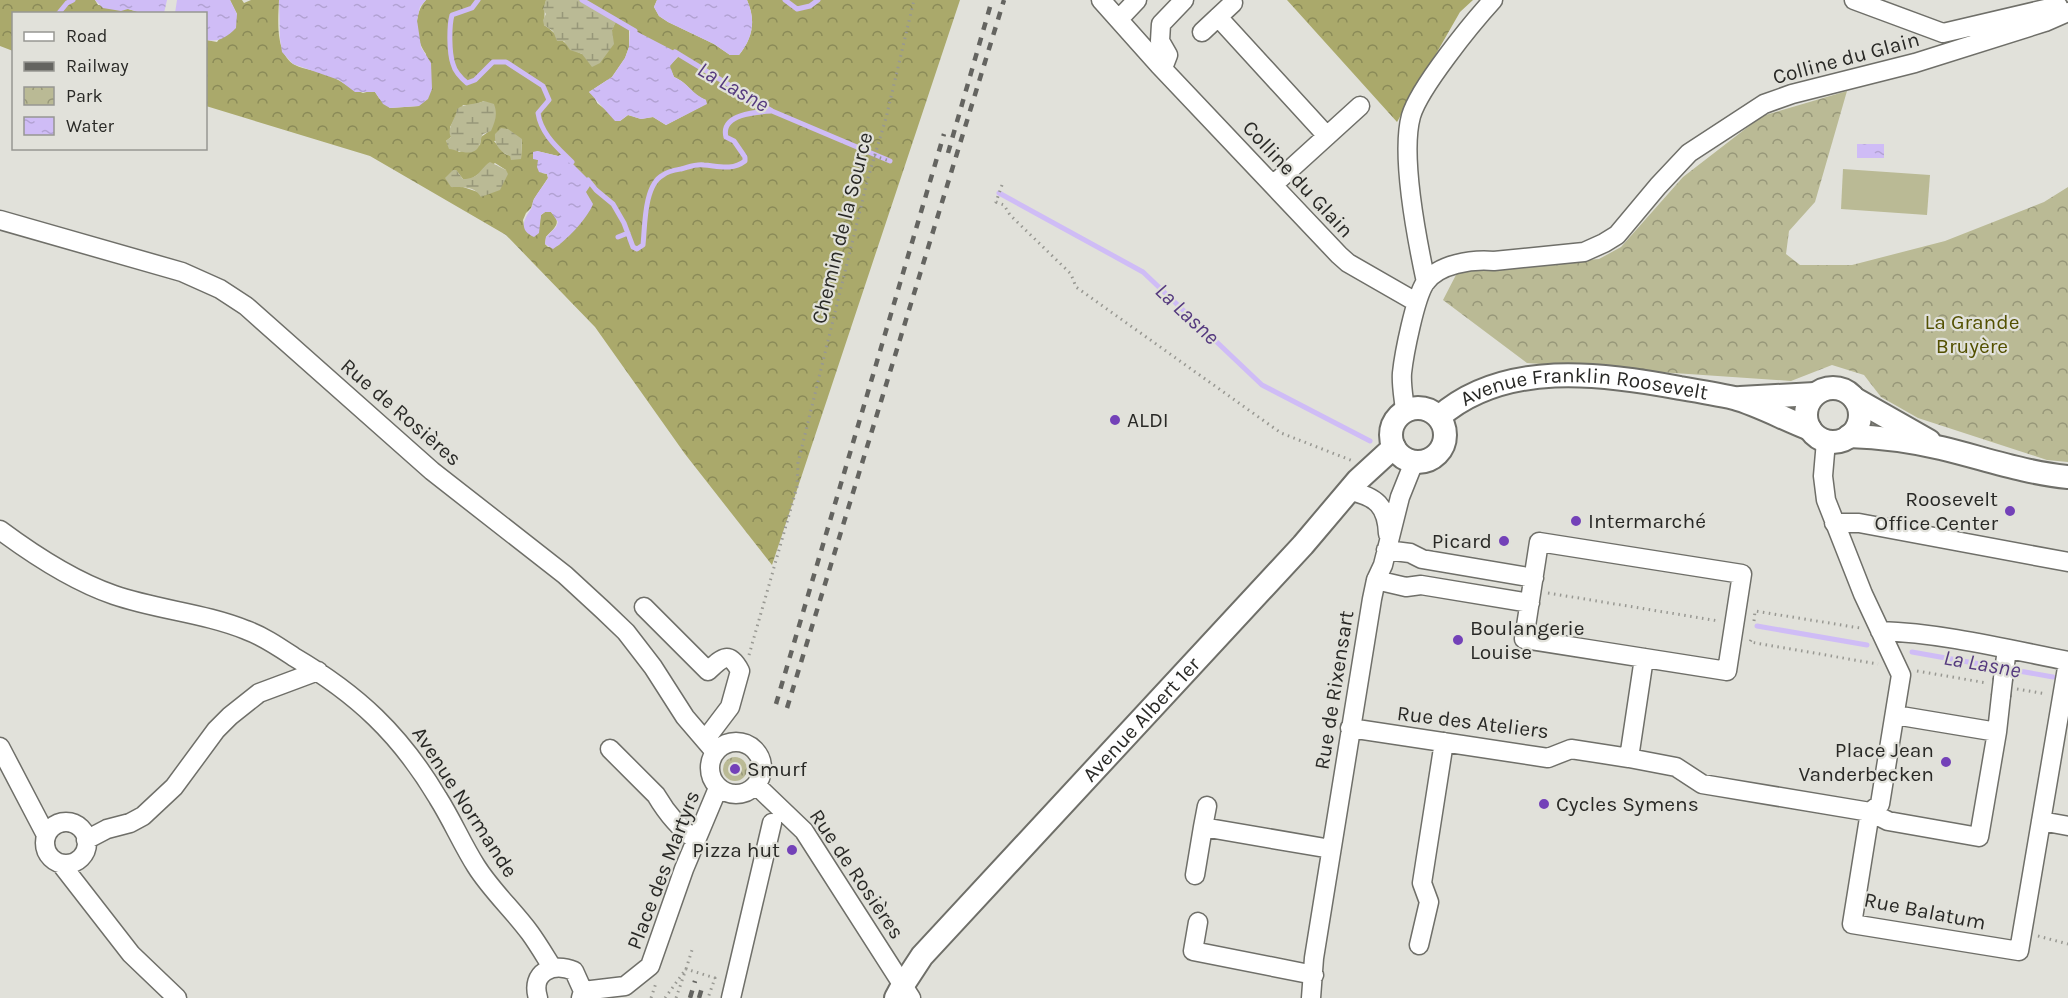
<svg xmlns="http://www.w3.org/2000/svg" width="2068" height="998" font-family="Karla,sans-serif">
	<defs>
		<pattern id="grass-tufts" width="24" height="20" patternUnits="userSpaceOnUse" patternTransform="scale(1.5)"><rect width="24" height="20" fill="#baba95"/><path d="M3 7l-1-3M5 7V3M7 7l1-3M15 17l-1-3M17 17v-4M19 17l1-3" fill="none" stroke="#979779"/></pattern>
		<pattern id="forest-crowns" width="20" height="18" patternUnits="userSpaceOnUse" patternTransform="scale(1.5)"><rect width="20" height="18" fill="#aaa96b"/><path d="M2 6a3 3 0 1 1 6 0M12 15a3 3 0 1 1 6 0" fill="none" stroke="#8a8a58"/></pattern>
		<pattern id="wetland-marsh" width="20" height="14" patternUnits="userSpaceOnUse" patternTransform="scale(1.5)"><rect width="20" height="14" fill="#baba95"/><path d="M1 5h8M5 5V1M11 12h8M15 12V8" fill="none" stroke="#979779"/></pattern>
		<pattern id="park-crowns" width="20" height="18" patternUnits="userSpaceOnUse" patternTransform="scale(1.5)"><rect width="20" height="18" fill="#baba95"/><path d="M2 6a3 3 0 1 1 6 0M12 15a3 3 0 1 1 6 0" fill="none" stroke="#979779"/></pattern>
		<pattern id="water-ripples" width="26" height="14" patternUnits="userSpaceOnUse" patternTransform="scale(1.5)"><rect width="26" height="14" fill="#cfbcf6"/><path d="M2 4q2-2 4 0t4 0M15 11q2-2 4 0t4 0" fill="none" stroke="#b2a2d3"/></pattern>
	</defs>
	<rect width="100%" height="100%" fill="#e1e1da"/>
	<path fill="url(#grass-tufts)" d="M723 769a12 12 0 1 1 24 0a12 12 0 1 1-24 0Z"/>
	<path fill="url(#forest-crowns)" fill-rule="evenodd" d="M0,0H95L98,5L128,9L142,13L14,14L13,51L0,46Z
		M230,0H242L244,3L251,0H279C278,20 275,54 295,65C305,70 316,70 326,74C340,80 350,88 363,93L370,91L375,92L379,98L390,108L419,106L426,54C415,40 413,13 426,0H546C544,9 545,16 544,25C558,34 567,48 582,54L612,30L616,20L582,0H657L654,7L659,16L668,22L714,44L730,55H739C753,38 756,20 747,0H960L772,565L685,454L595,327L506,235L370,156L206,106V40L217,42L237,14ZM629,29L680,55L669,66L674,77C690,84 689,93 706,100L702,106L666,125L653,117L641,119L628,115L620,121L597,103L594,96L589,92L612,77L625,58L629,47ZM484,101L488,132L481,137L480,145L459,152L446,141L451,137L450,127L463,105H474ZM522,139L521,159L505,154L494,141ZM537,151L558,156L564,154L589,186L585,192L587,196L559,245L548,247L545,244L546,237C554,228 563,223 551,212H545L541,215L540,220L524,226L523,220L526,213L531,208L534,199L548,178L547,174L542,173L538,160L536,159ZM495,163L506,170L478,192L460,186L456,170L463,179H471Z
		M1287,0H1473L1460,12L1397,122Z"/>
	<path fill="url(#wetland-marsh)" d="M546,0H582L617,20L612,30L614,44L600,63L592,67L582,54L570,50L564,41H557L553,31L544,25L543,20L546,14L543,9Z
		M484,101L494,104C498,115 495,121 491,131L483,134C481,137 481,141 480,144C474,159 459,150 449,149L446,141L451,137C446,128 456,119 457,109C465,103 475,105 484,101Z
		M501,128L508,129L522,139L521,159L511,160L510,156C500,152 494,145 495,134Z
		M490,162L506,170L508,174L500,190L481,197C474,185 462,188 451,187L445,178L453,170H456L463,179C480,179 479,169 490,162Z"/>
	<path fill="url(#park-crowns)" d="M1847,91L1815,202L1789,231L1786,254L1800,265H1852L1945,241L2044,202L2068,187V462L2047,460L1918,418L1881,397L1864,375L1832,365L1791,381L1527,363L1443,300L1458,271L1599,259L1621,247L1683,177L1762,116Z"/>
	<path fill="#baba95" d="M1843,169L1930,175L1927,215L1841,209Z"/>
	<path fill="url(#water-ripples)" d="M95,0H167L164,13H142L128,9L121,11L103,8Z
		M177,0H230L237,14L236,28C226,38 219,42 206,40V14L175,13Z
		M279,0H426L420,7L417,20L421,47L431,63L432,89L428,99L419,106L390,108L383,104L375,92H355L339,80L293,64L282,52L280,38Z
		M657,0H747C756,20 753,38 739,55H730L714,44L668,22L659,16L654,7Z
		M630,28L680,54L670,66L674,77C688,83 692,94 706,100L707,104L666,125L653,117L641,119L628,115L620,121H615L589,92L612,77L625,58L629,47Z
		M1857,144H1884V158H1857Z
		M537,151L558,156L563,154L592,183L586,192L593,204C587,219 566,241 553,249L545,244L546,237L556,227L558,222L551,212H545L541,215L539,233L534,237C518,230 524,219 531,209C533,206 532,202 534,199C538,192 544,185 548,178L547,174L539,172L537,167L538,160L533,159V152Z"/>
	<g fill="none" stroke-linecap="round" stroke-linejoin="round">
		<path stroke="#cfbcf6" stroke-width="5" d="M478,0L472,8L452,15C449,26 449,53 453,64C455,72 461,78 467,83L475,80L493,62H506L543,86L549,100L538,113C541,134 558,148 572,162
			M582,0L635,31
			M785,0L797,9L810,6L818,0
			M58,14L67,3L73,0
			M675,52L772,111L890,161
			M588,180L596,190L613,204L624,223L633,247L637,249L643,245C645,226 644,185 663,175C668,171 675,170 681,169C689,167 695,164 704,165C718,166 732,171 745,161V157L734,141L726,137C720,114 757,112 772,111
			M999,193L1143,272L1262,385L1370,441
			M618,237L628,233
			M1757,626L1867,645
			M1912,652L2053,677"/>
		<g stroke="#6f6f69" stroke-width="21">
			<path id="minor" d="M1101,0L1159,65L1339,255L1348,263L1416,302
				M1854,0L1943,33L2058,6
				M1218,17L1327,136
				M1119,19L1137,0
				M1202,32L1233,3
				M1163,68L1168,55L1160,41L1161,24L1184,0
				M1273,185L1360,106
				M0,220L182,272L220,289L246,306L432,471L565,575L603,610L626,632L653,667L685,717L715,752
				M1426,282C1417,240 1400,156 1411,116C1419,88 1472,23 1493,0
				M1405,411C1404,399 1401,385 1402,373C1404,354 1415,298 1425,283C1438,264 1472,259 1494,261L1584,252L1604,243L1617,235L1658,186L1689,153L1764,104L1792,94L1915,63L2045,22L2068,12
				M1826,441L1823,476L1826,500L1863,594L1901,675L1880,804L1870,812L1852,924L2019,951L2068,662
				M1349,491C1376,496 1387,506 1388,534
				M1834,523H1859L2068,562
				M0,530C35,556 73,581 114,595C158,610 204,613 246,630C263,636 279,647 294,657C357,694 400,734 438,798C452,820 462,844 476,866C491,890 513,910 530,933C538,944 545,956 552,967
				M1539,542L1742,574L1727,671L1524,639Z
				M1386,550L1410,553L1422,559L1534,578
				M1376,580L1406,587L1421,585L1530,603
				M644,607L708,671C722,658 729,650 740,671L730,707L705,740
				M1880,631C1942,633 2007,649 2068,661
				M2003,679L2007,649
				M1895,715L1997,732
				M1350,728L1548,758L1571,749L1629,758L1676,767L1702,784L1870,812L1888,821L1979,837L1997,732L2001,696
				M710 768a26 26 0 1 1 52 0a26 26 0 1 1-52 0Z
				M0,747L46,835
				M610,749L656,795C666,812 680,829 696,840
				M1629,758L1644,658
				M756,785L804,831L911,998
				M2041,821L2068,826
				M45 843a21 21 0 1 1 42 0a21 21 0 1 1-42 0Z
				M1203,827L1207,806
				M86,840L107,829L130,823L143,816L174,787L216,730L230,716L259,693L318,671
				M61,864L131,954L177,998
				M1195,875L1203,827L1331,849
				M1198,922L1193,951L1314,975
				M1419,945L1429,902L1422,883L1444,742
				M583,991L625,986L650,966L684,869L718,788
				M538,998C530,972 553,962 574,971L583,991L581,998
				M731,998L772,823
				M1311,998L1314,958L1372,599L1376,580L1383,565L1400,497L1414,462"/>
		</g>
		<g stroke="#6f6f69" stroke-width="26">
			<g id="major">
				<circle cx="1833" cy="415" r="27"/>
				<path d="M1740,398L1815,394"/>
				<path d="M1855,399L1929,441"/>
				<circle cx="1418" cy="435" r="27"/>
				<path id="s1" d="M1439,417C1504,360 1602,373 1680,388C1698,391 1716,394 1734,398C1759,405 1786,420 1810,429"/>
				<path d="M1849,436C1880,437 1911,441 1941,448C1983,458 2025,473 2068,477"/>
				<path id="s2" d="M896,998L903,985L922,956L1303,545L1358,480L1394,447"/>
			</g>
		</g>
		<path stroke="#989892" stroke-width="3" stroke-dasharray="1.5 4.5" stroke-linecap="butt" d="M874,156L890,161
			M1002,185L996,202L1004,205L1010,215L1071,274L1076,287L1281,433L1353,461
			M1548,593L1719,621
			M1754,621L1755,611L1860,628
			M1751,640L1750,642L1878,664
			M749,655L797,487L798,463L868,178L886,118L914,0
			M1917,671L1987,683
			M2017,689L2046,694
			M2038,936L2068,944
			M651,998L656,983
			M665,998L686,969L693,947
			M676,998L686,969L715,978L708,998"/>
		<use href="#minor" stroke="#fff" stroke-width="18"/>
		<use href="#major" stroke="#fff" stroke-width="22"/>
		<path stroke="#646460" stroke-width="4.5" stroke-dasharray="8 8" stroke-linecap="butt" d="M948,153L992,0
			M776,704L944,134
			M787,708L1004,0
			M690,998L695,981
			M699,998L703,984"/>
		<g stroke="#6f6f69" stroke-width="21" stroke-linecap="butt">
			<path id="minor-bridge" d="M2001,696L2003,679"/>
		</g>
		<use href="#minor-bridge" stroke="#fff" stroke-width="18"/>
	</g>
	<g fill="#7341b8" stroke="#e1e1da" stroke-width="2">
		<circle cx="1115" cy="420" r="6"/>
		<circle cx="2010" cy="511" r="6"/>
		<circle cx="1576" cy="521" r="6"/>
		<circle cx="1504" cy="541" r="6"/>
		<circle cx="1458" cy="640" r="6"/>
		<circle cx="1946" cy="762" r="6"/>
		<circle cx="735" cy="769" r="6"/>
		<circle cx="1544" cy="804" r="6"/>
		<circle cx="792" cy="850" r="6"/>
	</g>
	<g text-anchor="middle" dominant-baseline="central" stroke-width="4.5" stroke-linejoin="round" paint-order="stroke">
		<g font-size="21" fill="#292926" stroke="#e1e1da">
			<text transform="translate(1846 58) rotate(-15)">Colline du Glain</text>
			<text transform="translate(1298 179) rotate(47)">Colline du Glain</text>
			<text transform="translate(842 228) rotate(-76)">Chemin de la Source</text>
			<text stroke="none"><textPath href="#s1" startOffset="154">Avenue Franklin Roosevelt</textPath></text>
			<text transform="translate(401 412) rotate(41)">Rue de Rosières</text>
			<text transform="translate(1334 690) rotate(-81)">Rue de Rixensart</text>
			<text stroke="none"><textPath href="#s2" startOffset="372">Avenue Albert 1er</textPath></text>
			<text transform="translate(1473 722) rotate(7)">Rue des Ateliers</text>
			<text transform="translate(465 802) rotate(57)">Avenue Normande</text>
			<text transform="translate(663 870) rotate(-69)">Place des Martyrs</text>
			<text transform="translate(857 874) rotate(56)">Rue de Rosières</text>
			<text transform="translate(1925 911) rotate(11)">Rue Balatum</text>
		</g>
		<g font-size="21" fill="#535001" stroke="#e1e1da">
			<text x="1972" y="322">La Grande<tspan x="1972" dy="24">Bruyère</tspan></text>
		</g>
		<g font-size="21" fill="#292926" stroke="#e1e1da" text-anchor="start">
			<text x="1127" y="420">ALDI</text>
			<text x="1998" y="499" text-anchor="end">Roosevelt<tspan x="1998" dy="24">Office Center</tspan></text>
			<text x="1588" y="521">Intermarché</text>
			<text x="1492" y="541" text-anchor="end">Picard</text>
			<text x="1470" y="628">Boulangerie<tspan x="1470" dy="24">Louise</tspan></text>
			<text x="1934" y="750" text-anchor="end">Place Jean<tspan x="1934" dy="24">Vanderbecken</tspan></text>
			<text x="747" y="769">Smurf</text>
			<text x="1556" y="804">Cycles Symens</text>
			<text x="780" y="850" text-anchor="end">Pizza hut</text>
		</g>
		<g font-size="22" font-style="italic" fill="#553a7f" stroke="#e1e1da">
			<text transform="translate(733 87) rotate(30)">La Lasne</text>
			<text transform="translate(1187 314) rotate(43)">La Lasne</text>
			<text transform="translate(1982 664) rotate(10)">La Lasne</text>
		</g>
	</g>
	<rect x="12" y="12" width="195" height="138" fill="#e1e1da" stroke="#979792" stroke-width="1.5"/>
	<rect x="24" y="32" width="30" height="9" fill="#ffffff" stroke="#979792" stroke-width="1.5"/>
	<text x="66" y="42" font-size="18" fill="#292926">Road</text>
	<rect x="24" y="62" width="30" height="9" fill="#646460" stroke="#979792" stroke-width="1.5"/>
	<text x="66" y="72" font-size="18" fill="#292926">Railway</text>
	<rect x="24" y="87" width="30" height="18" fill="url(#park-crowns)" stroke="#979792" stroke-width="1.5"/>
	<text x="66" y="102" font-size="18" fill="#292926">Park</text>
	<rect x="24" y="117" width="30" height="18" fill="url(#water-ripples)" stroke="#979792" stroke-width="1.5"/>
	<text x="66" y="132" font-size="18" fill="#292926">Water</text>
</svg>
